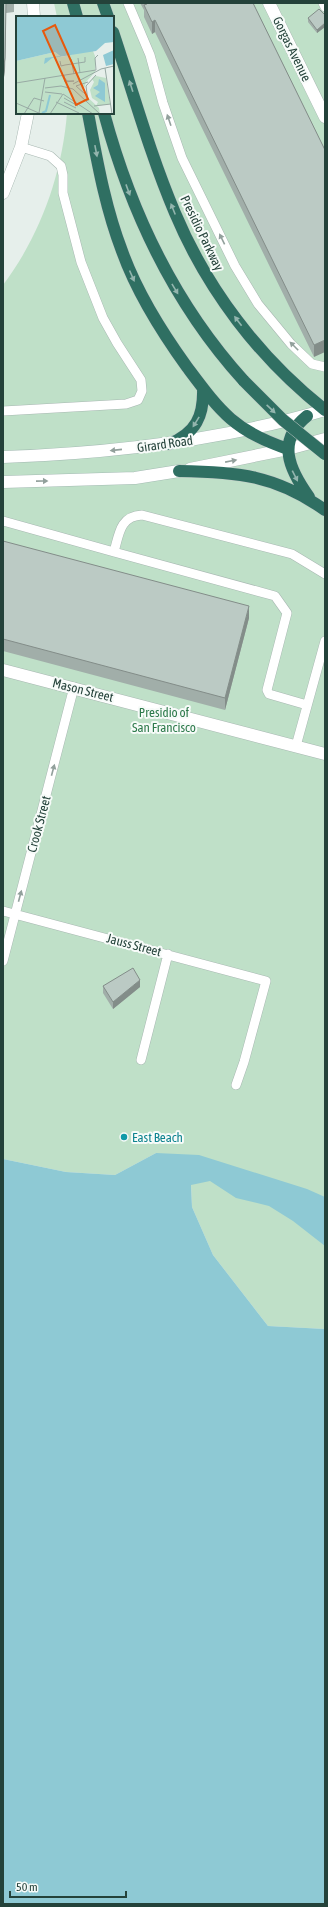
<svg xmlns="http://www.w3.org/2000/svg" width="328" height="1907" font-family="'Asap Condensed',sans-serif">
	<rect width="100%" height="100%" fill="#e6efeb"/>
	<path fill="#bfe0c8" d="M54,3H325V1329L268,1326L213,1255L192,1207L191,1184L156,1153L115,1175L66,1172L3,1159V285C40,236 62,175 67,113H113V17H57Z"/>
	<path fill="#8ec9d4" d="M156,1153L199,1155L307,1189L325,1197V1246L293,1221L269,1206L236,1198L210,1181L191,1185L192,1207L213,1255L268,1326L325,1329V1904H3V1159L66,1172L115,1175Z"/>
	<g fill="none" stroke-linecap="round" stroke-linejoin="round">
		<g stroke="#a8b8b2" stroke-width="10">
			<path id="service" d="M128,3L150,55L163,103L182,158L235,266L258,304L291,344L312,364L325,367
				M323,3L325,7
				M3,411L126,404L138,400L142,391L141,380L117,343L103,318L81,262L63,193V175L61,166L50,156L21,147
				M3,521L114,552
				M307,705L269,694L267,690L287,613L275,596L114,552C119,534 120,516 142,515L292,554L325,574
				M296,746L325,641
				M3,911L266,981L244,1062L236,1085
				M3,961L74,687
				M141,1060L168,954"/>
		</g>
		<g stroke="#a8b8b2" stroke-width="13">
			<path id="minor" d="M33,3L34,17
				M269,3L325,117
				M3,193L21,147L28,113"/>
		</g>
		<g stroke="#a8b8b2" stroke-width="13">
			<path id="tertiary" d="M190,469L288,449L325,439
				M3,670L325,754"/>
		</g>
		<g stroke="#a4bbb3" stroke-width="13">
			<path id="secondary" d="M3,457C112,453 220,441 325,410
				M3,482L135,478L179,471"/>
		</g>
		<g stroke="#c2cac8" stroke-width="13">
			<path id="motorway" d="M73,3L77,17
				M103,3L108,17
				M113,32C133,92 150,154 175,213C207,289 259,358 325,410
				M88,113C97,160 105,207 122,251C137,293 161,331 187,367C220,411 234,431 288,449
				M104,113C131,213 174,304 244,381
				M307,416C276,441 289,469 309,497
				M169,444C196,433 204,416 203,388
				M179,471C238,472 275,475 325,510"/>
		</g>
		<use href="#service" stroke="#fff" stroke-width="9"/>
		<use href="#minor" stroke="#fff" stroke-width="12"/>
		<use href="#tertiary" stroke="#fff" stroke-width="12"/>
		<use href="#secondary" stroke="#fff" stroke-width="12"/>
		<use href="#motorway" stroke="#2f6f62" stroke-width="12"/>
		<g stroke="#c2cac8" stroke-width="13" stroke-linecap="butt">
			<path id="motorway-bridge" d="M244,381L283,420L325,454"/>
		</g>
		<use href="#motorway-bridge" stroke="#2f6f62" stroke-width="12"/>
	</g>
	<path fill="#a1aea9" d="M3,3H14V12L6,13L5,70L3,84Z
		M140,3H253L325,150L314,357L155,32L152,34L144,17V10Z
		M325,15V27L317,33L308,22V18Z
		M3,541L249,618L225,710L3,651Z
		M103,986L140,987L113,1009L103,993Z"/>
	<path fill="#838d89" d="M6,13L5,70L3,84V72Z
		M155,20V32L152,34V22Z
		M325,23V27L317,33V30Z
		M325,340V352L314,357V345Z
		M249,606V618L225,710V698Z
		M140,980V987L113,1009V1002Z"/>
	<path fill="#bbcac4" stroke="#838d89" d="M3,3H6L5,58L3,72Z
		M146,3H253L325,150V340L314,345L155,20L152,22L144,5L147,4Z
		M319,9L325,15V23L317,30L308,18Z
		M3,541L249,606L225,698L3,639Z
		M133,968L140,980L113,1002L103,986Z"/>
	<defs><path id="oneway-solid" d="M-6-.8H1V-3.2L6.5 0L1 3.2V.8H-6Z"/></defs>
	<g fill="#93b5ae">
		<use href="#oneway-solid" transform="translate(131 86) rotate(-108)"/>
		<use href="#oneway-solid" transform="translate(96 151) rotate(79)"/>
		<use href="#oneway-solid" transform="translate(128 190) rotate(70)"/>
		<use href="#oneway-solid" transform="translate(173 209) rotate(-112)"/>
		<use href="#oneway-solid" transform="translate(132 276) rotate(66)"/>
		<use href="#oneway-solid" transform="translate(175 289) rotate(59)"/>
		<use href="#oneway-solid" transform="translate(238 321) rotate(-127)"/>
		<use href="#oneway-solid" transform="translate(271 409) rotate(43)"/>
		<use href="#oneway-solid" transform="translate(196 422) rotate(122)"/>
		<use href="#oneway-solid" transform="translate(295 476) rotate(63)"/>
	</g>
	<g fill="#92a09c">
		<use href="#oneway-solid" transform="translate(169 120) rotate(-109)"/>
		<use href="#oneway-solid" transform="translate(222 239) rotate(-116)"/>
		<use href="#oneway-solid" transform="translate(294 346) rotate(-135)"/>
		<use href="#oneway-solid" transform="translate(116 450) rotate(174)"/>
		<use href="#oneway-solid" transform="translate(231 461) rotate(-11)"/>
		<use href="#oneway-solid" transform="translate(42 481) rotate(-1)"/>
		<use href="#oneway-solid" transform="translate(53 770) rotate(-75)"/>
		<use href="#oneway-solid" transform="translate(20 896) rotate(-75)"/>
	</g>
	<circle fill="#0f9aa8" stroke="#f7fbf9" stroke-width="1.5" cx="124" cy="1137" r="4"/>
	<g text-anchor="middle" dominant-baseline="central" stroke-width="4" stroke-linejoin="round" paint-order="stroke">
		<g font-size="13" fill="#24423a" stroke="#f7fbf9">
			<text transform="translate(292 49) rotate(64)">Gorgas Avenue</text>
			<text transform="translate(202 233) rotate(64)">Presidio Parkway</text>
			<text transform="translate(165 444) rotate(-8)">Girard Road</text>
			<text transform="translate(83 690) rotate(14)">Mason Street</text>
			<text transform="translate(39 824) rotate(-75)">Crook Street</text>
			<text transform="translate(134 945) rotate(15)">Jauss Street</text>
		</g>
		<g font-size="13" fill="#2d7a4b" stroke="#f7fbf9">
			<text x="164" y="712">Presidio of<tspan x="164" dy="15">San Francisco</tspan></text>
		</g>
		<g font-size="13" fill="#0d838f" stroke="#f7fbf9" text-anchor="start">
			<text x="132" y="1137">East Beach</text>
		</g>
	</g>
	<g transform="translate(16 16)">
		<rect width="98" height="98" fill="#e6efeb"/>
		<path d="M70,35H77L79,40V56L70,66L67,77L83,92L84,98H0V45L39,36L45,41ZM80,60L90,62L94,88L80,90L82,86L76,82L74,74L78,66L76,63Z" fill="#bfe0c8"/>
		<path d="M0,0H98V26L89,27L80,35L36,42L30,47L28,48L29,42L44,40L39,36L0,45ZM98,34V48L90,50L87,39ZM83,63L89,67V86L79,80L84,76L77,72L82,69Z" fill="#8ec9d4"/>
		<path fill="none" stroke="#8ec9d4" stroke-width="2" d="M26,97L30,95L34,79"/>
		<path fill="none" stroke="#98aaa4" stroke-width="1" d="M62,42L64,57M55,43L58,58M44,45L45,50L49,49L69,46V41M89,52L96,98M48,59L49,66L58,65H51L48,61M0,67L80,54L79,42L82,39M57,68L85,53L98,50M29,72L45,70L57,73L84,98M29,76L46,78M69,78L60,70L72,66M48,82L62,90M72,85L70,70L80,59M40,86L63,97M48,86L60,92M0,87L25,98M78,90L95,88M23,97L29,62M8,98L18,82L28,85M34,98L47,78L77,98"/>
		<path fill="#e8590c" fill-opacity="0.15" stroke="#e8590c" stroke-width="2" d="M39,9L72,83L60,89L27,15Z"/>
		<rect width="98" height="98" fill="none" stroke="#24423a" stroke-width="2"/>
	</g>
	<rect width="328" height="1907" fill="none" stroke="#24423a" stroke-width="8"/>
	<path d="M10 1891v6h116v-6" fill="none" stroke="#24423a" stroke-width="2"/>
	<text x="16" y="1891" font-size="12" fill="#24423a" stroke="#f7fbf9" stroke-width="3" paint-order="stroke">50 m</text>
</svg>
